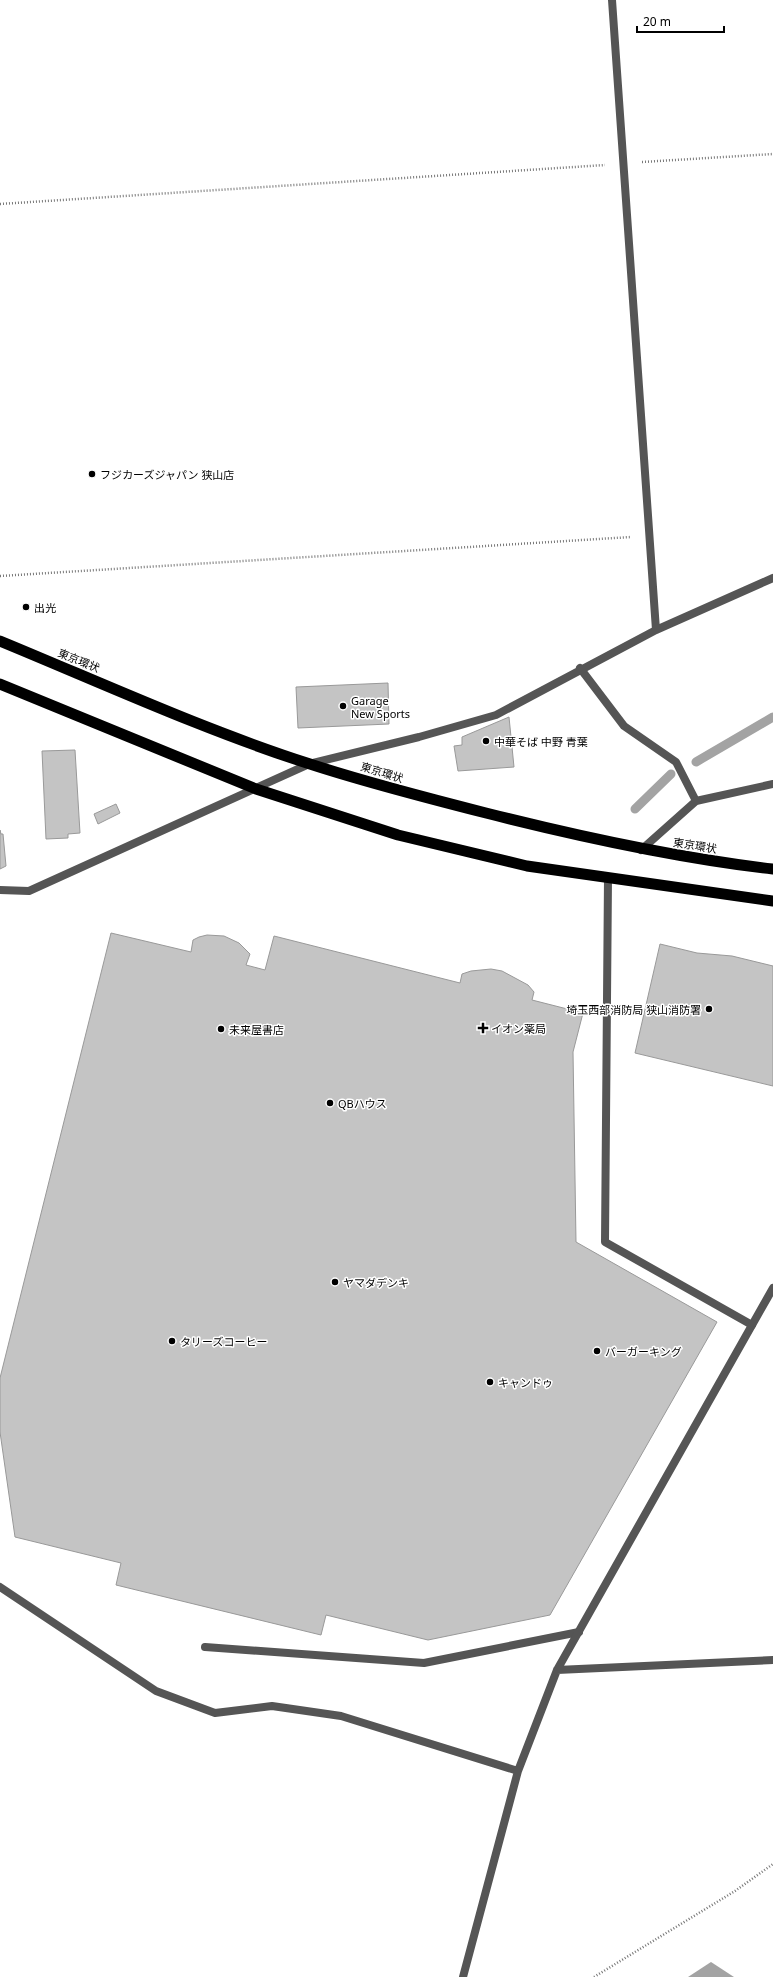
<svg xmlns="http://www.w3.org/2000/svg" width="773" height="1977" font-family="'Noto Sans','Noto Sans JP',sans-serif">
	<rect width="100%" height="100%" fill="#fff"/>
	<path fill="#a3a3a3" d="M711,1962L734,1977H688Z"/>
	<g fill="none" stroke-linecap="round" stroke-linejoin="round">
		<path stroke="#a3a3a3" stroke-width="9" d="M696,762L773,717
			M635,809L671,774"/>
	</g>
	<path fill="#c4c4c4" stroke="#999" d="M388,683L389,724L298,728L296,687Z
		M509,717L514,767L458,771L454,746L462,745V737Z
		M75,750L80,833L68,834V838L46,839L42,751Z
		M116,804L120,813L98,824L94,814Z
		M0,830L1,834H3L6,866L0,869Z
		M111,933L191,952L193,940L199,937L207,935L224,936L239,943L250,954L246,965L265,970L274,936L460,983L462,974L471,971L491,969L502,971L528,985L534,992L532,1000L583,1013L573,1052L576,1242L717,1322L550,1615L428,1640L326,1615L321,1635L116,1585L121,1563L15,1537L0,1432V1378Z
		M660,944L697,953L732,956L773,966V1086L635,1053Z"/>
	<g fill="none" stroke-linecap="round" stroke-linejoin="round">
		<path stroke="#777" stroke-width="2.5" stroke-dasharray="1 2" stroke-linecap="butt" d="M642,162L773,154
			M0,204L605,165
			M0,576L631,537
			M594,1977L735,1891L773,1864"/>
		<path stroke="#555" stroke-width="8" d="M580,668L624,726L676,762L696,801
			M608,878L605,1242L752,1325
			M205,1647L424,1663L579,1632"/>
		<path stroke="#555" stroke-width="8" d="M612,0L656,630
			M309,764L419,737L496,715L656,630L773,578
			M641,850L696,801L773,784
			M0,1587L156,1691L215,1713L272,1706L341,1716L518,1771
			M557,1670L773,1660
			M463,1977L518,1771L557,1670L773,1288"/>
		<path stroke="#555" stroke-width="8" d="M0,890L29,891L309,764"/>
		<path stroke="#000" stroke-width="11" d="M0,641C102,683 204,730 310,764C368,783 427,798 486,813C581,837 676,858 773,869
			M0,684L256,789L398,835L527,866L773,901"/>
	</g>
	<g fill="#000" stroke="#fff" stroke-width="1.5">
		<circle cx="92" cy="474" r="4"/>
		<circle cx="26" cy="607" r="4"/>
		<circle cx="343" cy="706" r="4"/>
		<circle cx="486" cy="741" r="4"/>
		<circle cx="709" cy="1009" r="4"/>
		<path d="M481 1022h4v4h4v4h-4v4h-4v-4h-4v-4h4z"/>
		<circle cx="221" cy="1029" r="4"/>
		<circle cx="330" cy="1103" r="4"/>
		<circle cx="335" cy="1282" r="4"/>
		<circle cx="172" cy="1341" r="4"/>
		<circle cx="597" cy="1351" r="4"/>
		<circle cx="490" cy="1382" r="4"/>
	</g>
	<g text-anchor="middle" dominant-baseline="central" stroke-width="3" stroke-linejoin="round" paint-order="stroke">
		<g font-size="11" fill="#000" stroke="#fff" text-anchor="start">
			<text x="100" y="474">フジカーズジャパン 狭山店</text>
			<text x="34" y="607">出光</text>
			<text x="351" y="700">Garage<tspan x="351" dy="13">New Sports</tspan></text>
			<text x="494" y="741">中華そば 中野 青葉</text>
			<text x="701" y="1009" text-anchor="end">埼玉西部消防局 狭山消防署</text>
			<text x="491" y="1028">イオン薬局</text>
			<text x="229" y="1029">未来屋書店</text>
			<text x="338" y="1103">QBハウス</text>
			<text x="343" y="1282">ヤマダデンキ</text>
			<text x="180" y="1341">タリーズコーヒー</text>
			<text x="605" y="1351">バーガーキング</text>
			<text x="498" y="1382">キャンドゥ</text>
		</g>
		<g font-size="11" fill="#000" stroke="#fff">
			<text transform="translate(79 660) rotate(22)">東京環状</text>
			<text transform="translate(382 772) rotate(17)">東京環状</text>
			<text transform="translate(695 845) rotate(9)">東京環状</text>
		</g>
	</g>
	<path d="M637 26v6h87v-6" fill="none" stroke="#000000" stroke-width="2"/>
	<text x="643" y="26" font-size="12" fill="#000000" stroke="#ffffff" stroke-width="3" paint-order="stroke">20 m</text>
</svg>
